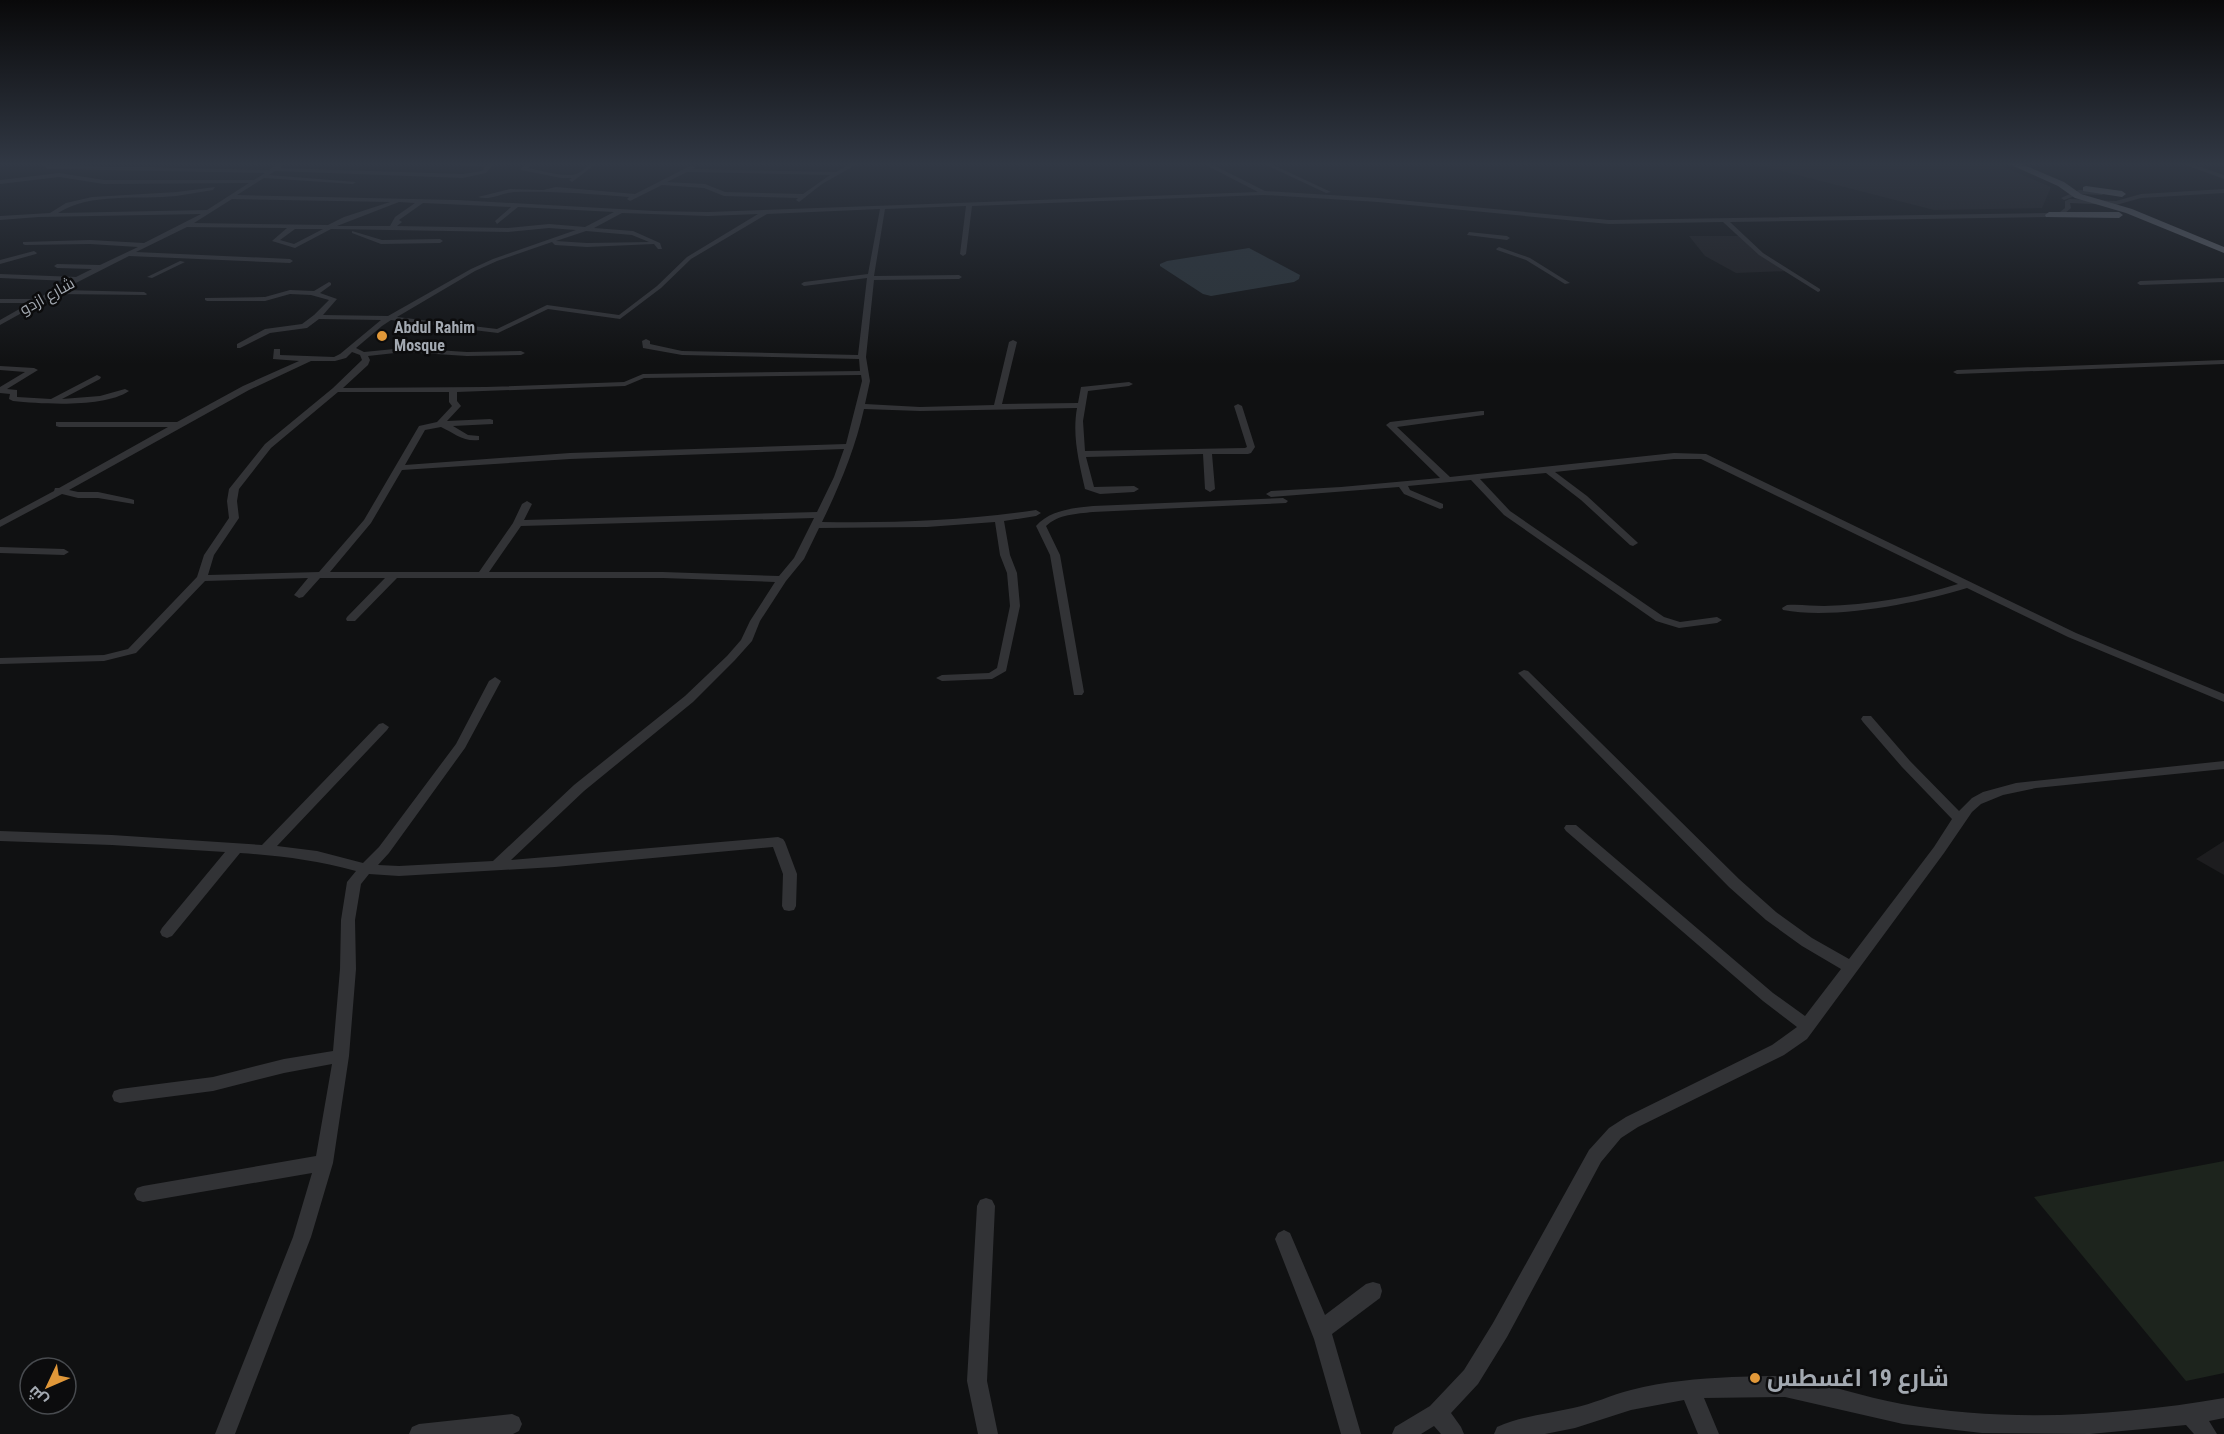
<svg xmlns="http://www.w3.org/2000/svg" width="2224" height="1434" font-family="'Roboto Condensed',Cairo,sans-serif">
	<rect width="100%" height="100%" fill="#101112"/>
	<path fill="#1d1d1f" d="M1751,163H1994L2051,187L2042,208L1934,210Z
		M1689,236H1741L1761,254L1789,271L1736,273L1705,256Z
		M2224,841V875L2196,859Z"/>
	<path fill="#1d241d" d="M2224,1161V1373L2186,1381L2034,1197Z"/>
	<path fill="#2b3439" d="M1249,248L1300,275L1299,279L1294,282L1211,296L1203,294L1160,266V264L1167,261Z"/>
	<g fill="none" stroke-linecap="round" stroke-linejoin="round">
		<path fill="#323336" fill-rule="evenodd" d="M42,163L49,165L269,170L279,163H285L280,168L463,174L482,171L485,167L436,163H470L487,166L489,163H494L486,173L463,178L275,171L269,175L356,182L353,184L264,178L237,195L457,200L655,211L708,212L1258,192L1202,163H1209L1265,191L1378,198L1609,220L2049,213L2060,212L2065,208V201L2070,199L2116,201L2141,194L2224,189V193L2141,198L2116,205L2070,203L2071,208L2064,214L2049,217L1730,222L1763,253L1820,289V291L1818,292L1759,255L1723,222L1609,224L1378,202L1264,195L972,206L966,254L963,256L960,254L966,206L885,209L874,276L959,275L962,277L959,279L874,280L866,357L870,381L865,404L920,407L994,405L1009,342L1013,340L1017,342L1002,404L1078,403L1081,387L1129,382L1133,384L1129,386L1088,391L1083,421L1085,451L1245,448L1247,447L1234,406L1238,404L1242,406L1255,447L1251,453L1248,454H1212L1215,489L1210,492L1205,489L1203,454L1086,457L1094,487L1134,486L1139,489L1134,492L1100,494L1085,489C1079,462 1072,436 1077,408L920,411L864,409C855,449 840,485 822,522C894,523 965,521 1036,510L1041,513L1036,516L1004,521L1010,555L1017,573L1020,606L1006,671L992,679L942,681L936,678L942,675L989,673L997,668L1010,606L1007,573L1000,555L995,522L927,527L819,528L804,559L786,581L760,621L752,641L735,660L693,702L584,791L511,860L778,837L783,839L785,842L797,874L796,906L794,910L789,911L784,910L782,906L783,874L773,847L555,867L399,876L369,874L361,884L355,920L356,969L349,1056L333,1163L311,1237L235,1434H215L293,1237L312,1173L143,1202L137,1200L134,1194L137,1188L143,1186L316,1156L332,1064L284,1073L213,1091L120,1103L114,1101L112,1096L114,1091L120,1089L213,1077L284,1059L333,1051L340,969L341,920L347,882L356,871C314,860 283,856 240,853L172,936L167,938L162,936L160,932L162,928L225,852L112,845L0,841V831L112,835L262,845L379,724L383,723L389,727L387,730L277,846L317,851L363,863L379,847L456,744L489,681L495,677L501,681L465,748L389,853L378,865L399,866L493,861L574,785L685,696L727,656L741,640L750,621L775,582L663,578H397L355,621H347L346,619L347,617L385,578H320L303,597L299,598L294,595L308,578L205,581L136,653L104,661L0,664V658L104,655L128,649L197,577L204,555L229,518L227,501L229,489L265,444L333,388L362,360L360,355L352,352L346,358L335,361H311L249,390L69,490L78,492H98L131,499L134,500V504L98,498H78L62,494L0,527V520L54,491L55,488H59L168,427H59L56,426V422H177L243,386L299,361L273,359L274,349H280V355L334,357L340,354L381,320L319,319L307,328L270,333L240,348H237V344L265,329L302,324L314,315L329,300L311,295L290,294L265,301H207L205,300V298L265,297L290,290L314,291L329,282L331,283V285L320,293L337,299L323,315L388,316L471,269L493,259L576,230L549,228L508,232L331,229L295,248L272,241L287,228L187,227L136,252L290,259L293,261L290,263L129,256L62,290L144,292L147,294L146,295L56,294L0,325V320L30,303H0V299H37L69,281L0,278V274L76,277L92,269L57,268L54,266L57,264L100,265L138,247L90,244L25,245L23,244V242L90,240L144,243L201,214L39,217L0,220V216L50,213L66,203L92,197L177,192L215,187L213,190C201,192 189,194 176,196C140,200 90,192 58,213L207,210L249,183L104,184L59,177L0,184V180L59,173L104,180H254L265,173L47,169ZM232,199L390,202L344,217L328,225L194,223ZM399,202L415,203L395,217L390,226H337ZM423,203L511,207L495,221L497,224L518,207L614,212L585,227L549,224L508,228L397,226L402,222L399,220ZM880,209L868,274L804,282L801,284L804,286L867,278L858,355L682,351L650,344V341L646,339L642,341L643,348L682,355L859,359L860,371L643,374L624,382L486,387L343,388L368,365L370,360L368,356L404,352L467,356L521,355L525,353L521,351L467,352L404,348L364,352L356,348L382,326L391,320L498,333L548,309L620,319L661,288L691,259L767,214ZM622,213L708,216L758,214L687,257L657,286L619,315L547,305L497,329L397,317L475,271L497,261L552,242L555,245L587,247L654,244L658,249H662L660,243L633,231L594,228ZM295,229H323L294,244L280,240ZM586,231L632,235L649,242L587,243L556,241ZM861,375L862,381L846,444L570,453L405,465L425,430L441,427C454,433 463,442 479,440V436L468,435L453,426L493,424V420L490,419L447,421L461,406L457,401V392L625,386L644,378ZM338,392H449V402L452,406L437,422L419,426L364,520L319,572L208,575L214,555L239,518L237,501L239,489L271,448ZM844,449L834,477L817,512L524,520L532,504L527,501L522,504L513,523L479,572H330L371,523L402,470L570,459ZM814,518L794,558L779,576L663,572H489L521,526Z
			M528,163H534L528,168C540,170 565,178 576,174C585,171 587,163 597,163L572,182L569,180L572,178H561L521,170V168Z
			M852,163H859L822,184L799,202L796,200L798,198L724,196L704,188L662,185L630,201L627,199L629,197C590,194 553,191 514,192C502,193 489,201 478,197L510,189L543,190L556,187L635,194L692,165L695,167L693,169L836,172ZM687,172L830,175L803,194L725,192L705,184L667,182Z
			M1262,163H1269L1331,192L1326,193Z
			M2180,163H2189L2224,175V179Z
			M2079,190L2102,191L2105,193L2102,195L2080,194L2064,200L2061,198Z
			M352,231L382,240L440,239L443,241L440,243L381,244L352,233Z
			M1469,232L1507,236L1510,238L1507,240L1467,235Z
			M1499,247L1530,258L1570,283L1565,284L1526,260L1497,250L1496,249Z
			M34,251L37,253L36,254L0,264V260Z
			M180,261L185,262L152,278L147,277Z
			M2224,278V282L2140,285L2137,283L2140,281Z
			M2224,360V364L1957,374L1953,372L1957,370Z
			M0,366L34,368L38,370L7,389L17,390V397L51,399L97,375L101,377L100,379L62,399L100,396L125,389L129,391C104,408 43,404 13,401L9,399L10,394L0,393V387L25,372L0,370Z
			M1481,411H1484V415L1397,427L1450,477L1674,453L1706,454L2076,633L2224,694V702L2068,637L1967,588C1918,603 1834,620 1783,610L1782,608L1787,605C1800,604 1812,606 1824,606C1869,605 1915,597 1958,584L1701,459H1674L1555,472L1587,496L1636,541L1638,543L1633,546L1630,545L1581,500L1546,473L1480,479L1510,511L1664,617L1680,622L1717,617L1722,620L1717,623L1679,628L1656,621L1504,515L1471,480L1408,486L1410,490L1443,504V508L1440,509L1404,494L1399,487L1271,497L1266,494L1271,491L1341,487L1440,478L1386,425L1390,422Z
			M1283,498L1288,501L1286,503L1093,512C1076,514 1059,514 1046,526L1060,555L1084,692L1082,695H1074L1050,555L1036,526C1050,510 1073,508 1093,506Z
			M0,547L64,549L69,552L64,555L0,553Z
			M1524,670L1528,671L1739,879L1776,912L1812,938L1849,959L1934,847L1952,819L1902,767L1863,722L1861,719L1863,716H1871L1910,761L1959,811L1972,798L1983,792L2016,783L2224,761V769L2036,788L2003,795L1981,804L1972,812L1944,853L1807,1039L1784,1055L1638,1127L1621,1138L1601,1162L1507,1337L1478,1384L1451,1413L1461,1427L1464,1434H1441L1434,1426L1421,1434H1392L1395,1427L1430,1406L1464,1370L1493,1323L1589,1150L1609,1128L1626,1117L1772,1045L1797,1027L1763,1001L1566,831L1564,828L1566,825H1576L1773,993L1805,1016L1841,969L1802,946L1766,920L1729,887L1520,675L1518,673Z
			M986,1198L992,1200L995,1206L987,1381L998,1434H978L967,1381L977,1206L980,1200Z
			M1284,1230L1290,1233L1325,1315L1366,1284L1373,1282L1380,1284L1382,1291L1380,1298L1332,1334L1361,1434H1341L1314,1339L1275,1239L1278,1233Z
			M1732,1377C1750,1377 1769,1375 1787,1377C1826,1383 1863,1397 1902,1404C2008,1423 2119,1416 2224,1398V1418L2209,1421L2217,1434H2194L2186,1425L2090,1434L1982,1433L1903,1424L1785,1397L1704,1398L1719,1434H1698L1684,1400L1631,1410L1575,1428L1545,1434H1494L1497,1427C1521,1416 1547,1414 1573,1408C1593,1404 1611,1395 1631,1390C1664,1381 1698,1379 1732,1377Z
			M512,1414L519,1417L522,1424L519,1431L513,1434H409L412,1427L419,1424Z"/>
		<path fill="#5e6167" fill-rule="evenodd" d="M2007,163H2019L2064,182L2081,194L2132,209L2224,247V253L2126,213L2075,198L2058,186Z
			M2086,186L2122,191L2126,194L2122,197L2083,191V187Z
			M2049,212H2119L2123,215L2119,218L2046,217L2045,215Z"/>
	</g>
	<linearGradient id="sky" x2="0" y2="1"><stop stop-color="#09090a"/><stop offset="0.45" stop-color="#313844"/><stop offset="1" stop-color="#313844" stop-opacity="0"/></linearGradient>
	<rect width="2224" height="364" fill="url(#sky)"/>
	<g fill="#e19839" stroke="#0c0c0d" stroke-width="2">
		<circle cx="382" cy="336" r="6"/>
		<circle cx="1755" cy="1378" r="6"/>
	</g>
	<g text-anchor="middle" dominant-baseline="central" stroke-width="5" stroke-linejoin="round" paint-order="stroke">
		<g font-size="16" fill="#a3a9b1" stroke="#0c0c0d">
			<text transform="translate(47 296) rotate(-29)">شارع ازدو</text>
		</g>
		<g font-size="16" font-weight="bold" fill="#a3a9b1" stroke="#0c0c0d" text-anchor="start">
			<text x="394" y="327">Abdul Rahim<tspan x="394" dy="18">Mosque</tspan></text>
		</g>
		<g font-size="24" font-weight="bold" fill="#a3a9b1" stroke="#0c0c0d" text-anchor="start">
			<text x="1767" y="1378">شارع 19 اغسطس</text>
		</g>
	</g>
	<g transform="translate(48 1386) rotate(226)"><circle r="28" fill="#0c0c0d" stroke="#484b4f" stroke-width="1.5"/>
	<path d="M0-4.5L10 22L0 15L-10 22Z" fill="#e19839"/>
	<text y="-9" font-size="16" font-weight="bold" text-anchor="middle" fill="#a3a9b1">ش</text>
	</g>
</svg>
